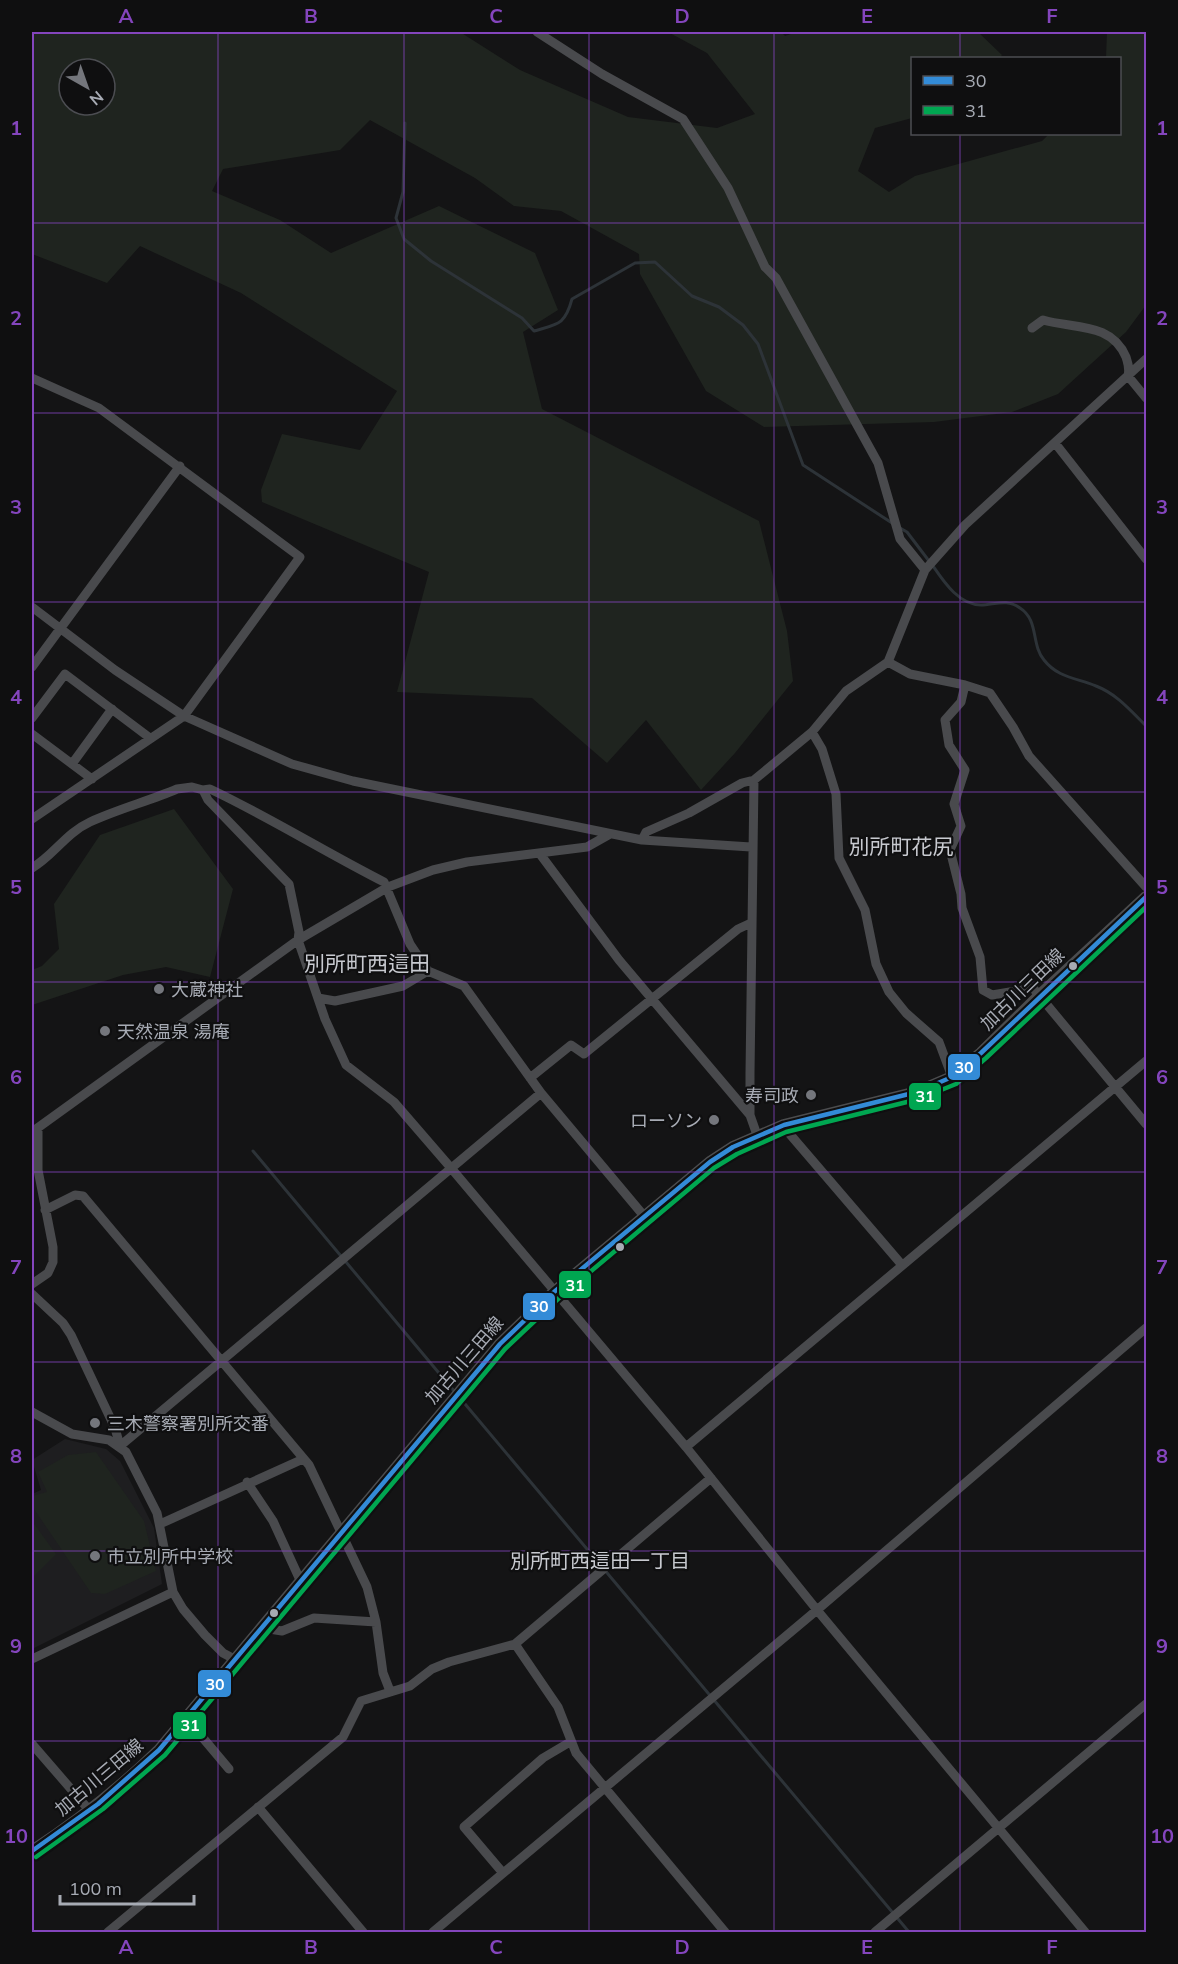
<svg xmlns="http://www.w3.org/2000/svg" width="1178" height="1964" font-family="Mulish,'Noto Sans JP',sans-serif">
	<rect width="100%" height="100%" fill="#141415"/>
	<path fill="#1e1e20" d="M65,1439L106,1449L120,1461L154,1528L162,1584L32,1649V1494L41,1490L32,1460Z"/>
	<path fill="#1f241f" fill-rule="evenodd" d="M32,32H460L520,70L628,117L717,128L755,114L707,53L668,32H781L785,36L797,32H978L1002,55L999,58H912V118L875,128L858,171L889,192L915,176L1042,141L1049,134H1120V58H1106L1107,32H1146V305L1126,332L1058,394L1012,412L934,422L764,427L706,391L640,274L639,254L561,211L514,206L475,178L370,120L340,150L223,169L212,191L280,220L331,253L439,206L535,253L558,310L523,332L542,409L759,521L787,631L793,681L735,753L701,790L646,720L607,763L532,698L397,692L429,572L262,502L261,490L282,434L360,450L397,391L241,293L140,246L107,283L32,254ZM69,69H105V105H69Z
		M174,809L233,889L210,977L166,967L123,975L32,1005V970L42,966L59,949L54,904L100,835Z
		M96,1452L144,1521L156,1571L105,1594L91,1593L32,1506V1496L47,1492L38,1472L68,1455Z
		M32,1521L56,1554L32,1578Z"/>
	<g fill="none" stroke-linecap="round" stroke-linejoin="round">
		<path stroke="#2d3338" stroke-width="3" d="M405,123L403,192L396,218L404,239L431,261L522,318L534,331C558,324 565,325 572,299L635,263L655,262L692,296L719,307L743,325L758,344L803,465L892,523
			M900,528L907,532L929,561
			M933,566C944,582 959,605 981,605C994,605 1007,598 1020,608C1039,620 1031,645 1044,660C1058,678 1077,678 1096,686C1117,694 1131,711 1146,726
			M253,1151L454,1391
			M460,1398L909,1932"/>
		<path stroke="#494a4d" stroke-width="9" d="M537,32L602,74L683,119L728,188L765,267L776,278L878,463L900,539L925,570
			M1032,328L1043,320C1074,329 1111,322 1126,357C1128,364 1130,368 1128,376L1146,398
			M32,378L99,408L300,557L184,716L32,819
			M1055,443L1146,559
			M32,607L115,670L184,716L292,764L353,781L642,840L751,847
			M888,662L910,674L965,685L961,702L945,720L949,745L965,770L954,804L961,826L950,850L961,894L962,908L980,957L983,990L992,995L1033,988L1146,1124
			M32,667L180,466
			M965,685L990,693L1013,727L1029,756L1146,887
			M32,718L65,674L150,738
			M812,732L822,749L836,794L839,858L865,910L876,964L889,992L906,1013L939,1042L952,1077
			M32,734L92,779
			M72,764L112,709
			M754,780L750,1073V1115L757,1135
			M203,790L210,789C269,817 325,852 384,882L410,944L428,971L464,986L541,1093L644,1216
			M642,840L646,832L689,813L742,783L754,780L812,732L846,691L888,662L925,570L965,525L1146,359
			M540,854L619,960L750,1115
			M32,868C53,856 66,833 90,822C118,809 149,801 177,789L192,787L203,790L208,800L289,884L299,932L298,940L325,1019L346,1065L394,1102L451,1168L686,1447L817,1610L1085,1932
			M318,998L335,1001L403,986L428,971
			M530,1078L571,1045L584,1054L738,929L751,923
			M784,1125L788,1132L902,1265
			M32,1132L298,940L388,887L433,870L467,862L587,847L610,834
			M45,1210L75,1195L83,1196L309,1465L367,1587L376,1622L383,1673L390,1691
			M32,1284L48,1273L53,1262V1247L38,1170V1128
			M32,1294L63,1323L71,1335L115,1428L120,1446
			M32,1412L72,1434L109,1440L126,1452L157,1513L173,1592L183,1609L205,1635L223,1653L236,1660
			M120,1446L541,1093
			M686,1447L1146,1061
			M247,1482L273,1521L301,1582
			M160,1524L303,1459
			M263,1628L282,1631L314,1618L376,1622
			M515,1644L558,1707L576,1753L725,1932
			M32,1659L173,1592
			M187,1719L229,1769
			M32,1744L90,1811
			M258,1807L363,1932
			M503,1873L464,1827L543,1758L570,1742
			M108,1932L343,1737L361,1701L410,1686L432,1669L449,1662L515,1644L711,1478
			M433,1932L817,1610L1146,1328
			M875,1932L1146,1704"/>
		<path stroke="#4c4d4f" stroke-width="12" d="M32,1851C78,1821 120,1788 159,1750L500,1344L554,1292L710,1162L733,1147L784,1125L917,1092L952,1077L981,1053L1039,996L1146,897"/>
		<g stroke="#0f0f10" stroke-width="9">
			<path id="bus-1" d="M32,1851L98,1804L159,1750L500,1344L554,1292L710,1162L733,1147L784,1125L917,1092L952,1077L981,1053L1146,897"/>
		</g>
		<g stroke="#0f0f10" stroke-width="9">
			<path id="bus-2" d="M36,1857L103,1809L165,1755L505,1349L559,1298L714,1168L737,1154L786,1132L919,1099L956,1084L986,1058L1146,907"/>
		</g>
		<use href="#bus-1" stroke="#338bd7" stroke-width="4.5"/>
		<use href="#bus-2" stroke="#00a651" stroke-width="4.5"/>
	</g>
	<path fill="none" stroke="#8445bd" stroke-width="1.5" stroke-opacity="0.55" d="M218,32V1932M404,32V1932M589,32V1932M774,32V1932M960,32V58M960,134V1932M32,223H1146M32,413H1146M32,602H1146M32,792H1146M32,982H1146M32,1172H1146M32,1362H1146M32,1551H1146M32,1741H1146"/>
	<g fill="#a7abb4" stroke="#0f0f10" stroke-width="2">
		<circle cx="1073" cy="966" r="5"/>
		<circle cx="620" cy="1247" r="5"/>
		<circle cx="274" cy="1613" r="5"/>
	</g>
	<g fill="#74767c" stroke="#0f0f10" stroke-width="2">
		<circle cx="159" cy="989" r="6"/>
		<circle cx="105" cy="1031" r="6"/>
		<circle cx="811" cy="1095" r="6"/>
		<circle cx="714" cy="1120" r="6"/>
		<circle cx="95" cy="1423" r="6"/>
		<circle cx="95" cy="1556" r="6"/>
	</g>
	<g text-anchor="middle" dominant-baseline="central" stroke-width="4.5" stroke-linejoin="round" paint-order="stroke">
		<g font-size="18" fill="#a7abb4" stroke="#0f0f10" text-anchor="start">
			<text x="171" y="989">大蔵神社</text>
			<text x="117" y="1031">天然温泉 湯庵</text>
			<text x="799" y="1095" text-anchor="end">寿司政</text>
			<text x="702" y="1120" text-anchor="end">ローソン</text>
			<text x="107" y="1423">三木警察署別所交番</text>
			<text x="107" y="1556">市立別所中学校</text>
		</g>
		<g font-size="18" fill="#a7abb4" stroke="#0f0f10">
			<text transform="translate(1022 989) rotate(-44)">加古川三田線</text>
			<text transform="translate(464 1360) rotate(-49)">加古川三田線</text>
			<text transform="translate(99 1777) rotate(-40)">加古川三田線</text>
		</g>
		<g font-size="20" fill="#c8cad0" stroke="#0f0f10">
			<text x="600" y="1560">別所町西這田一丁目</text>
		</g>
		<g font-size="21" fill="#c8cad0" stroke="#0f0f10">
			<text x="901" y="846">別所町花尻</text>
			<text x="367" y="963">別所町西這田</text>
		</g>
	</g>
	<g stroke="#0f0f10" stroke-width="2">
		<rect x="947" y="1053" width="34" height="28" rx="6" fill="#338bd7"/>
		<rect x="908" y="1082" width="34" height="29" rx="6" fill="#00a651"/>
		<rect x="558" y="1270" width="34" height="29" rx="6" fill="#00a651"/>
		<rect x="522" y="1292" width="34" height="29" rx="6" fill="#338bd7"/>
		<rect x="197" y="1669" width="35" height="29" rx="6" fill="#338bd7"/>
		<rect x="172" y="1711" width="35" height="29" rx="6" fill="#00a651"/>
	</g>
	<g font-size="16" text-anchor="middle" font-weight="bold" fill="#fff">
		<text x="964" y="1073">30</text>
		<text x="925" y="1102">31</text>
		<text x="575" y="1291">31</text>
		<text x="539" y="1312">30</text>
		<text x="215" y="1690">30</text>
		<text x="190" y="1731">31</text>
	</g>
	<rect width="1178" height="1964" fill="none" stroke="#0f0f10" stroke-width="66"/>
	<rect x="911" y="57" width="210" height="78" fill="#0f0f10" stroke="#4c4d52" stroke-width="1.5"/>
	<rect x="923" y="76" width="30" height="9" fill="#338bd7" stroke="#4c4d52" stroke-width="1.5"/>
	<text x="965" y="87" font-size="18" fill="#a7abb4">30</text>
	<rect x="923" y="106" width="30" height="9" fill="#00a651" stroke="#4c4d52" stroke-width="1.5"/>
	<text x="965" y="117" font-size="18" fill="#a7abb4">31</text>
	<g transform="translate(87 87) rotate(140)"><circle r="28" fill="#0f0f10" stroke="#4c4d52" stroke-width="1.5"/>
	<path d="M0-4.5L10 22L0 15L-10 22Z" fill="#74767c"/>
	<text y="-9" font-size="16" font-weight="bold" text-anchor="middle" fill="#a7abb4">N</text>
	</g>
	<path d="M60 1895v9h134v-9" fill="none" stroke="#a7abb4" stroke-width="3"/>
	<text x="69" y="1895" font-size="18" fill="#a7abb4" stroke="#0f0f10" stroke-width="4.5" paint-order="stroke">100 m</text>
	<rect x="33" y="33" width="1112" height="1898" fill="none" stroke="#8445bd" stroke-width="2"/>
	<g font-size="20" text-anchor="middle" font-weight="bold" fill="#8445bd">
		<text x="126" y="23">A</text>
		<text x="311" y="23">B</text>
		<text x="496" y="23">C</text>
		<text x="682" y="23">D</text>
		<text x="867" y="23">E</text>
		<text x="1052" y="23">F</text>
		<text x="16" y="135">1</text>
		<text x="1162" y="135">1</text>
		<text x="16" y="325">2</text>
		<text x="1162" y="325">2</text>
		<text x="16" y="514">3</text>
		<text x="1162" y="514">3</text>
		<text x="16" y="704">4</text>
		<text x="1162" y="704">4</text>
		<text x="16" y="894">5</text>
		<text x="1162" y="894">5</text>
		<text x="16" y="1084">6</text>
		<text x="1162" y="1084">6</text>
		<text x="16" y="1274">7</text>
		<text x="1162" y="1274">7</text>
		<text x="16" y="1463">8</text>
		<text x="1162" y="1463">8</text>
		<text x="16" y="1653">9</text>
		<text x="1162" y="1653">9</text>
		<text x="16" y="1843">10</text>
		<text x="1162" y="1843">10</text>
		<text x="126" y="1954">A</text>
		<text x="311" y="1954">B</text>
		<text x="496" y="1954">C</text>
		<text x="682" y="1954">D</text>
		<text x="867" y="1954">E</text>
		<text x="1052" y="1954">F</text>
	</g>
</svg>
